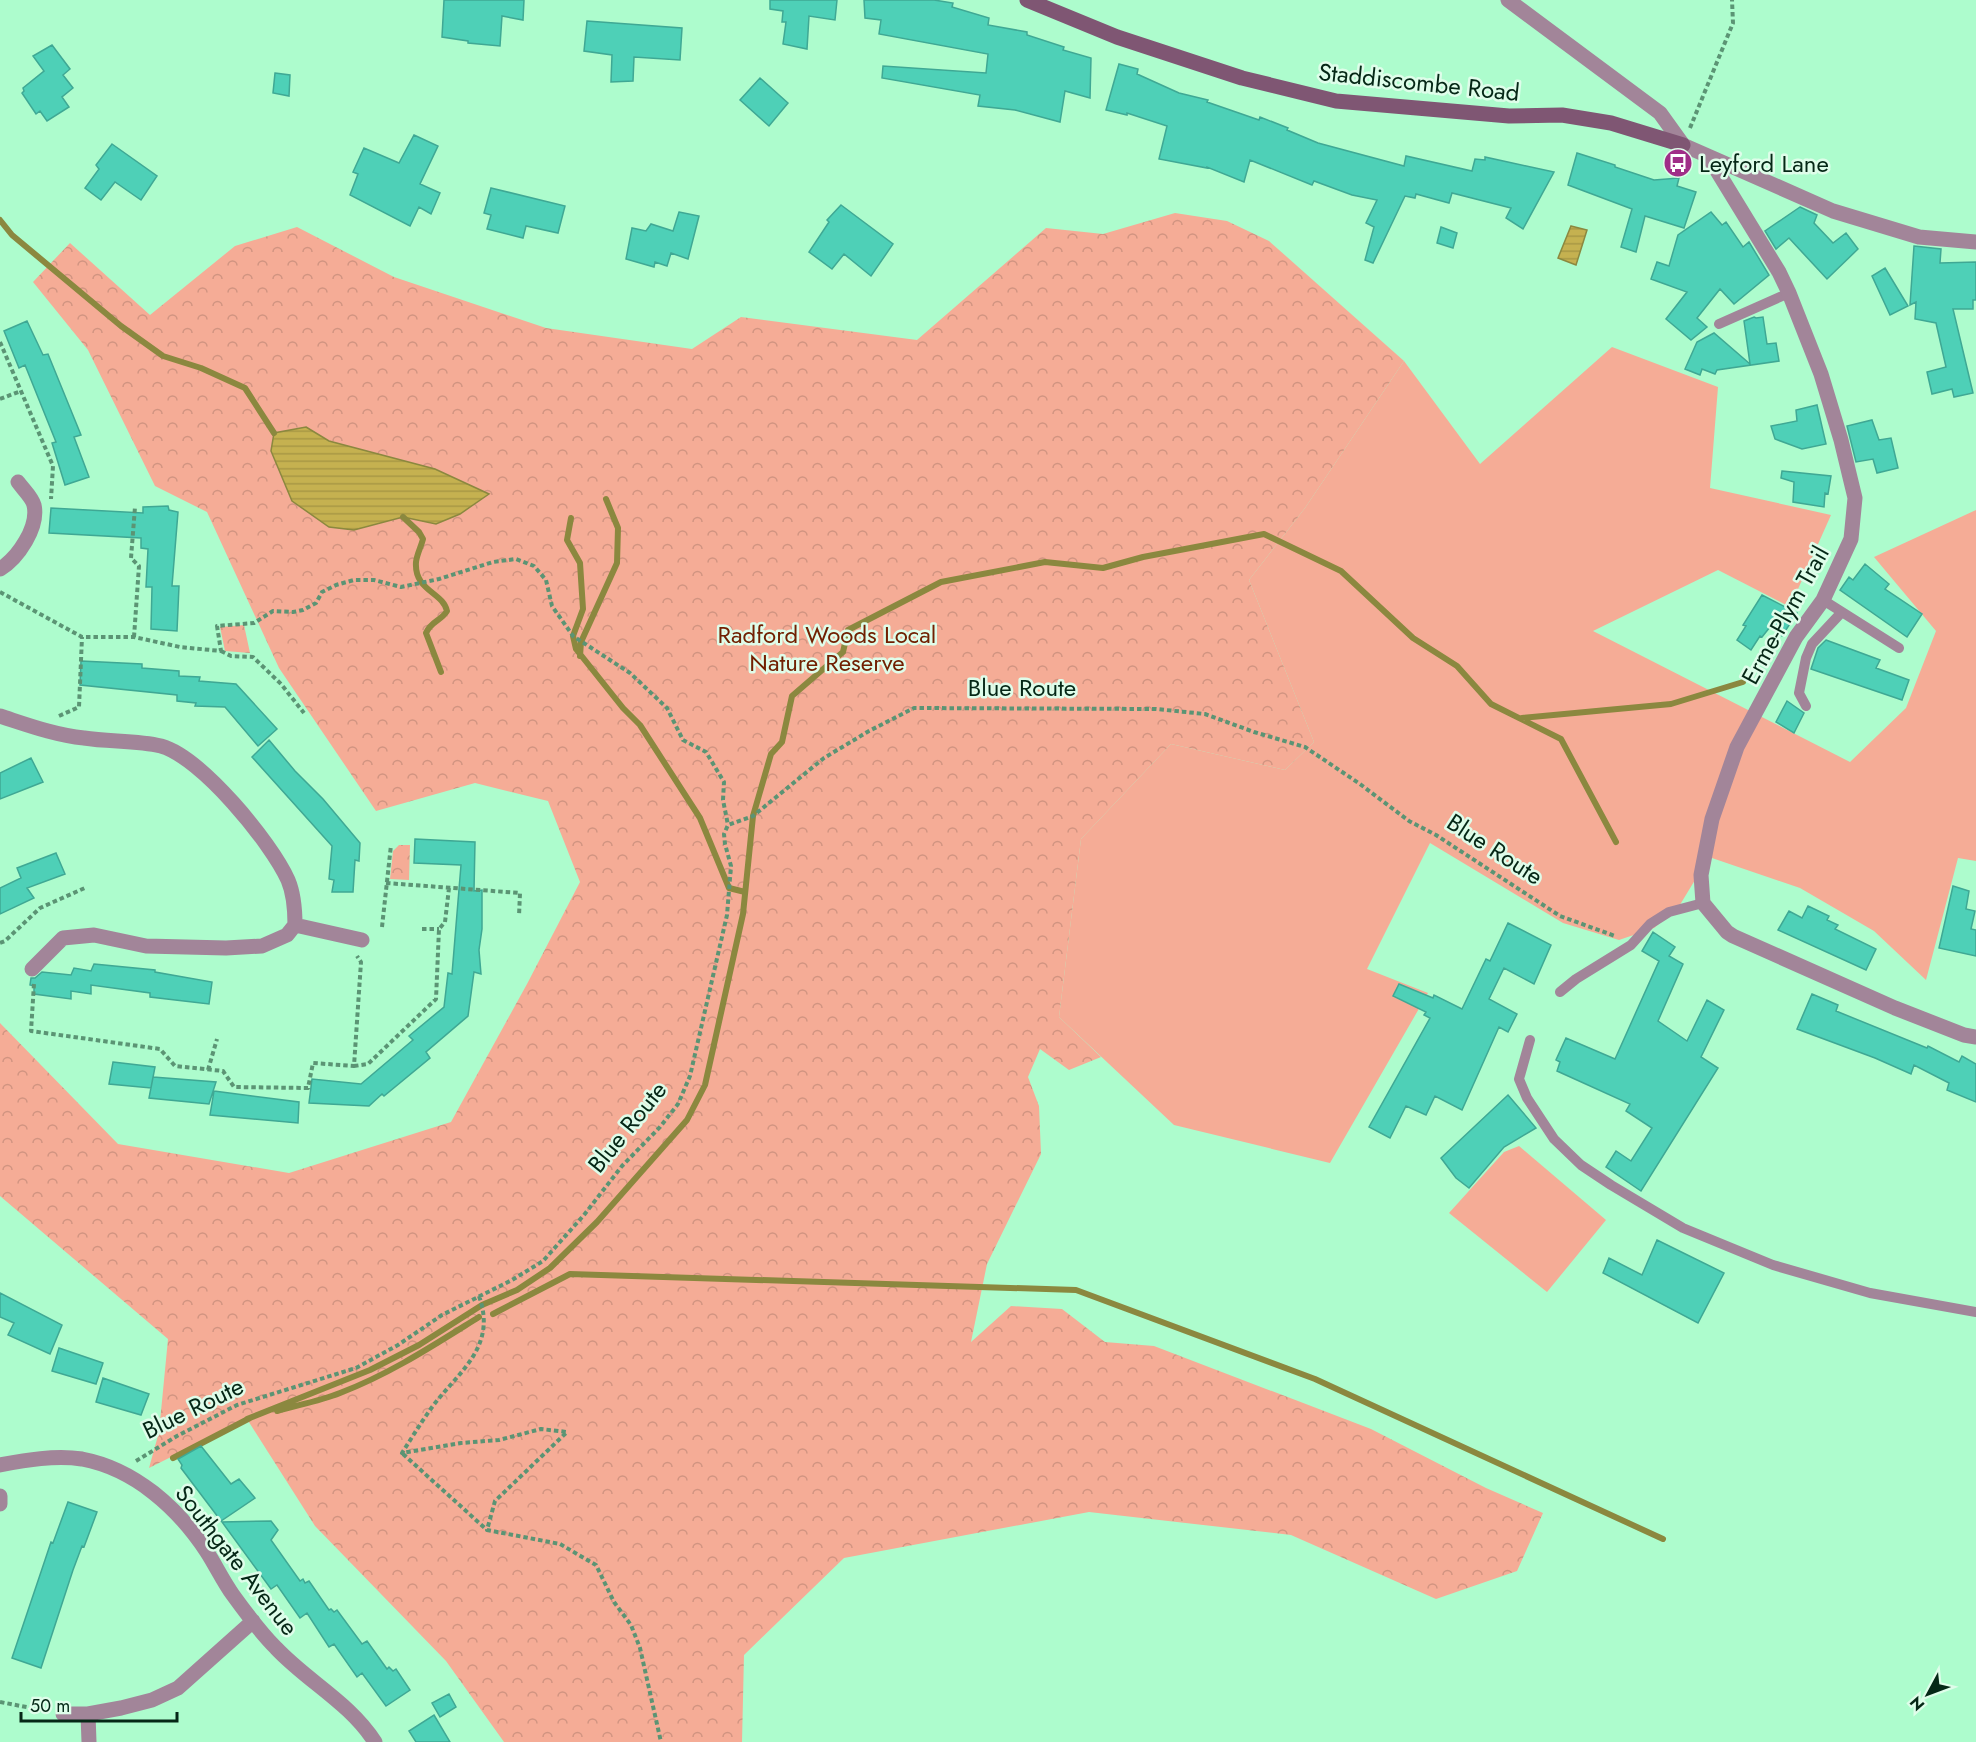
<svg xmlns="http://www.w3.org/2000/svg" width="1976" height="1742" font-family="Jost,sans-serif">
	<defs>
		<pattern id="park-crowns" width="20" height="18" patternUnits="userSpaceOnUse" patternTransform="scale(1.5)"><rect width="20" height="18" fill="#f5ac96"/><path d="M2 6a3 3 0 1 1 6 0M12 15a3 3 0 1 1 6 0" fill="none" stroke="#d19481"/></pattern>
		<pattern id="water-rules" width="6" height="5" patternUnits="userSpaceOnUse" patternTransform="scale(1.5)"><rect width="6" height="5" fill="#c5b150"/><path d="M0 2.5h6" fill="none" stroke="#a89845"/></pattern>
	</defs>
	<rect width="100%" height="100%" fill="#adfccd"/>
	<path fill="#f5ac96" d="M1612,347L1718,387L1710,488L1831,515L1790,607L1718,570L1593,631L1850,762L1906,708L1936,631L1874,557L1976,510V861L1958,858L1926,980L1874,931L1800,888L1709,857L1678,908L1654,928L1619,940L1563,923L1430,843L1367,969L1428,993L1330,1163L1174,1125L1059,1017L1081,839L1171,744L1285,770L1314,742L1249,580L1305,508L1404,361L1480,464Z
		M1519,1146L1606,1220L1547,1292L1449,1213L1504,1152Z"/>
	<path fill="url(#park-crowns)" d="M1175,213L1227,221L1269,241L1404,361L1305,508L1249,580L1314,742L1285,770L1171,744L1081,839L1059,1017L1101,1057L1069,1070L1040,1049L1028,1077L1039,1106L1041,1154L987,1264L971,1342L1011,1306L1062,1309L1105,1342L1154,1346L1371,1429L1486,1488L1543,1513L1517,1571L1436,1599L1291,1535L1089,1512L844,1558L744,1655L742,1742H504L446,1661L315,1526L247,1419L149,1468L159,1432L168,1339L0,1196V1023L118,1144L289,1173L451,1122L527,984L580,882L548,801L475,783L376,811L279,668L207,512L155,486L88,350L33,282L70,243L150,315L235,246L297,227L394,277L546,328L692,349L741,317L917,340L1046,228L1103,234Z
		M244,625L250,653L225,651L220,627Z
		M399,845H410L409,880L390,879L393,851Z"/>
	<path fill="url(#water-rules)" stroke="#8b883f" stroke-width="1.5" d="M1571,226L1587,230L1576,265L1558,258Z
		M306,427L329,441L435,469L489,494L460,514L436,524L403,517L354,530L329,527L292,501L271,451L274,433Z"/>
	<g fill="none" stroke-linecap="round" stroke-linejoin="round">
		<path stroke="#8b883f" stroke-width="6" d="M0,220L12,235L121,326L163,356L201,368L245,388L274,433
			M403,517L419,532L423,539C421,547 417,554 416,562C414,591 443,592 447,611C441,621 431,621 426,633L441,672
			M571,518L567,540L580,563L583,609L573,636L576,649L623,708L640,725L700,818L729,888L745,892
			M580,656L581,642L617,563L618,528L606,499
			M1522,718L1671,704L1743,682
			M493,1314L570,1274L1076,1290L1315,1379L1663,1539
			M277,1411C298,1405 320,1401 340,1393C390,1374 434,1345 479,1317
			M247,1419L370,1370L419,1345L482,1305L517,1290L550,1268L597,1222L687,1120L705,1085L743,914L753,816L771,754L782,742L792,696L843,652L848,630L941,582L1045,562L1103,568L1143,557L1264,534L1341,571L1413,638L1457,666L1491,704L1561,739L1616,842
			M173,1458L250,1418"/>
	</g>
	<path fill="#4ed0b7" stroke="#3fa894" stroke-width="1.5" d="M444,0H524L523,20L502,16L500,46L468,43V41L442,37Z
		M770,0H837L835,20L809,16L807,49L783,44L786,22H782L783,11L770,9Z
		M864,0H934L953,3L952,7L989,18L988,25L1027,32V35L1064,47L1063,50L1091,58L1090,98L1065,91L1060,122L1015,110L978,106L980,95L882,78L883,66L986,73L988,54L879,34L881,20L865,18Z
		M587,21L682,28L680,60L634,57L633,81L611,82L612,55L584,51Z
		M52,45L70,69L63,75L73,88L62,97L69,107L47,121L40,111L36,114L22,93L24,91L23,88L44,71L33,56Z
		M1119,64L1138,69L1137,74L1179,93L1208,100L1207,102L1259,120L1260,117L1288,128L1287,130L1318,143L1404,166L1406,156L1472,171L1475,159L1485,160V157L1554,172L1523,229L1506,218L1511,208L1452,193L1449,203L1416,194L1415,198L1405,196L1373,263L1365,260L1374,227L1366,223L1377,200L1352,195L1314,181L1312,185L1250,160L1244,182L1207,167V168L1159,159L1167,126L1127,113V115L1106,110Z
		M275,73L290,75L289,96L273,93Z
		M760,78L788,103L769,126L740,100Z
		M414,135L438,146L420,184L440,193L431,214L419,207L410,226L350,195L358,174L353,172L364,148L399,163Z
		M112,144L157,176L141,200L115,182L101,200L85,188L99,169L96,165Z
		M1577,153L1615,165V167L1654,180L1679,178L1677,186L1696,192L1684,228L1645,216L1636,252L1621,247L1632,209L1568,185Z
		M491,188L565,206L558,233L526,226L523,238L487,229L491,215L484,213Z
		M841,205L893,244L871,276L844,254L832,269L809,252L829,222L827,220Z
		M1800,207L1817,215L1814,223L1833,243L1846,233L1858,249L1827,279L1789,238L1776,249L1765,231Z
		M679,212L699,216L688,259L671,253L667,266L655,262L654,267L626,259L632,228L646,231L651,224L673,231Z
		M1711,212L1722,225L1726,222L1743,247L1749,242L1769,275L1734,304L1720,289L1697,318L1707,327L1691,340L1666,319L1687,292L1651,279L1657,262L1669,266L1678,235Z
		M1441,227L1457,233L1453,248L1437,243Z
		M1914,246L1941,249L1940,263L1976,262V300H1973V309H1953L1973,393L1954,397L1952,389L1932,394L1927,372L1946,367L1936,323L1915,319L1916,302L1910,305Z
		M1885,268L1908,306L1890,315L1872,276Z
		M1754,317L1756,318L1763,317L1767,344L1776,343L1779,361L1717,370L1715,374L1702,369L1700,375L1685,369L1697,342L1714,333L1750,364L1744,321Z
		M27,321L43,355L48,354L81,435L74,437L89,477L65,485L52,443L56,442L25,365L19,368L4,331Z
		M1817,405L1826,444L1802,449L1775,439L1771,426L1797,421L1796,410Z
		M1872,420L1879,440L1891,438L1898,468L1877,473L1873,459L1856,462L1847,426Z
		M1782,471L1831,476L1828,494L1825,493L1824,507L1793,502L1794,482L1781,478Z
		M168,506L169,510L178,512L172,586H179L177,631L151,629L152,587H146L148,549L141,548V538L49,533L51,508L143,513V507Z
		M1865,564L1889,584L1885,589L1922,614L1907,637L1840,590L1849,577L1853,580Z
		M1762,595L1797,613L1782,636L1770,627L1762,637L1760,636L1751,650L1737,640L1746,626L1743,625Z
		M1826,640L1880,660L1876,668L1909,680L1902,700L1811,669L1818,648Z
		M81,661L142,664V668L179,671V676L200,677L199,681L236,684L277,729L258,746L225,707L195,706L196,703L177,701V695L80,685Z
		M1787,701L1804,713L1794,733L1776,722Z
		M269,740L295,771L323,799L360,843L359,861L355,860L353,892H332L334,880L329,879L332,846L252,757Z
		M31,758L43,782L0,799V773Z
		M415,839L475,842L474,891L482,890V929L479,950L481,974L474,972L468,1016L426,1052L430,1058L384,1096L382,1094L369,1106L309,1103L312,1079L361,1084L413,1040L409,1036L444,1007L448,973L452,974L461,865L414,863Z
		M56,853L65,874L27,888L34,898L0,914V888L21,878L17,868Z
		M1953,886L1969,891L1966,909L1975,911L1971,929L1976,930V956L1939,948Z
		M1808,906L1829,916L1827,920L1838,925L1835,929L1876,949L1866,970L1778,930L1789,911L1802,918Z
		M1508,923L1551,945L1534,984L1504,968L1489,999L1517,1014L1508,1032L1499,1027L1462,1110L1435,1096L1426,1115L1406,1106L1390,1138L1369,1127L1430,1018L1424,1015L1426,1012L1393,996L1399,984L1433,998L1434,995L1462,1009L1486,959L1490,961Z
		M1653,932L1675,947L1669,956L1683,964L1658,1021L1687,1041L1707,1000L1724,1010L1701,1057L1718,1068L1641,1191L1606,1167L1616,1151L1631,1161L1652,1128L1626,1111L1630,1104L1557,1071L1560,1062L1556,1060L1566,1038L1615,1059L1659,961L1642,951Z
		M94,964L155,970V972L212,982L209,1004L150,997V993L91,985V994L71,991V999L34,994V986L30,985L31,978H35L42,972L71,975L74,968L91,971Z
		M1812,994L1838,1005L1836,1011L1927,1048L1928,1046L1959,1062L1962,1056L1976,1064V1102L1947,1090L1949,1083L1914,1065L1911,1074L1875,1058L1797,1029Z
		M113,1062L155,1067L151,1088L109,1084Z
		M153,1077L216,1082L209,1104L149,1098Z
		M214,1091L299,1102L298,1123L210,1115Z
		M1508,1095L1536,1128L1504,1147L1469,1188L1456,1178L1441,1158Z
		M1657,1240L1724,1273L1698,1323L1603,1273L1609,1258L1642,1275Z
		M0,1293L62,1325L50,1354L8,1335L14,1323L0,1317Z
		M59,1348L103,1363L96,1384L52,1371Z
		M103,1378L149,1394L141,1415L96,1402Z
		M201,1446L231,1484L239,1479L255,1498L221,1521L181,1468L182,1465L178,1459Z
		M68,1502L97,1512L84,1547L82,1546L73,1570L41,1668L12,1658L45,1560L51,1542L53,1543Z
		M271,1521L278,1530L271,1540L300,1581L303,1579L305,1583L309,1581L329,1610L331,1609L334,1612L337,1610L362,1644L367,1641L387,1669L389,1667L393,1671L396,1669L410,1690L386,1706L362,1673L357,1677L334,1644L329,1647L307,1613L300,1618L277,1585L271,1589L222,1522Z
		M449,1694L456,1707L440,1717L432,1703Z
		M434,1715L450,1742H416L409,1731Z"/>
	<g fill="none" stroke-linecap="round" stroke-linejoin="round">
		<path stroke="#5b9474" stroke-width="4" stroke-dasharray="4.5 3" stroke-linecap="butt" d="M1690,128L1733,23L1732,0
			M0,342L53,466L51,499
			M0,399L21,391
			M0,592L82,637H134L180,647L221,651L217,626L254,623L273,611L293,612L303,610L316,603L322,592L336,585L354,580H374L401,587L439,579L493,562L516,559L534,566L546,580L552,606L573,636L630,673L667,708L683,740L706,752L724,782L723,800L728,825
			M134,637L139,566L131,558L135,507
			M221,651L231,656L253,657L281,684L304,713
			M59,716L79,707L82,637
			M386,883L520,893L519,916
			M382,927L391,845
			M422,929H439
			M0,943L5,941L40,908L87,887
			M34,984L31,1031L160,1049L175,1066L223,1071L234,1087L308,1088L313,1063L354,1066L361,962L357,956
			M354,1066L368,1064L436,999L439,929L445,922L449,888
			M208,1070L217,1039
			M479,1296C498,1349 456,1373 430,1410C420,1424 411,1439 402,1453L461,1443L499,1440L541,1429L567,1432L495,1501L487,1530L560,1544L596,1565L614,1602L631,1625L640,1648L661,1742
			M403,1454L487,1530
			M136,1461L177,1436L237,1405L356,1368L398,1345L442,1315L512,1280L543,1261L584,1215L622,1166L660,1127L678,1104L690,1076L727,915L731,866L725,844L724,834L728,825L753,816L824,758L869,731L914,708L1156,709L1205,714L1254,732L1305,747L1360,784L1409,821L1436,835L1560,916L1615,936
			M0,1702L47,1711"/>
		<path stroke="#a28599" stroke-width="10" d="M1719,324L1789,293
			M1823,600L1899,648
			M1806,706L1799,693L1806,658L1812,644L1841,613
			M1560,992L1576,979L1631,945L1650,924L1669,912L1703,903
			M1530,1040L1519,1079L1527,1098L1554,1139L1581,1165L1611,1185L1683,1228L1773,1265L1870,1293L1976,1312"/>
		<path stroke="#a28599" stroke-width="15" d="M1508,0L1660,113L1683,145L1833,211L1919,237L1976,242
			M1708,156L1779,272L1789,293L1821,374L1841,440L1855,498L1851,539L1823,600L1796,637L1737,747L1712,819L1701,875L1703,903L1727,932L1733,936L1895,1008L1964,1035L1976,1037
			M0,569C18,558 39,527 34,505C32,497 23,489 18,482
			M0,716C28,725 55,735 84,738C109,742 137,740 161,746C201,757 271,842 288,880C294,894 295,909 295,925
			M32,969L63,938L94,935L146,946L226,948L262,946L287,935L295,925L362,940
			M0,1465C26,1460 55,1455 82,1459C135,1469 178,1508 207,1552C216,1566 223,1581 233,1595C246,1613 260,1632 276,1648C308,1682 349,1702 375,1742
			M0,1496V1504
			M63,1714H88L121,1708L152,1700L178,1688L253,1621
			M88,1714L89,1742"/>
		<path stroke="#7f5673" stroke-width="15" d="M1027,0L1117,37L1242,78L1336,101L1509,116L1562,115L1611,123L1683,145"/>
	</g>
	<defs>
		<g id="bus-disc" transform="scale(1.5)"><circle r="9.5" fill="#a02d88" stroke="#dffdea"/><path d="M-5-6H5V4H4V6H2V4H-2V6H-4V4H-5ZM-3.5-4V0h7V-4ZM-3.5 1.2v1.5H-2V1.2ZM2 1.2v1.5H3.5V1.2Z" fill="#fff"/></g>
	</defs>
	<g fill-rule="evenodd">
		<use href="#bus-disc" x="1678" y="163"/>
	</g>
	<g text-anchor="middle" dominant-baseline="central" stroke-width="5" stroke-linejoin="round" paint-order="stroke">
		<g font-size="24" fill="#052716" stroke="#dffdea">
			<text transform="translate(1419 82) rotate(6)">Staddiscombe Road</text>
			<text transform="translate(1785 615) rotate(-61)">Erme-Plym Trail</text>
			<text x="1022" y="687">Blue Route</text>
			<text transform="translate(1495 849) rotate(33)">Blue Route</text>
			<text transform="translate(627 1127) rotate(-51)">Blue Route</text>
			<text transform="translate(193 1408) rotate(-26)">Blue Route</text>
			<text transform="translate(237 1560) rotate(52)">Southgate Avenue</text>
		</g>
		<g font-size="24" fill="#052716" stroke="#dffdea" text-anchor="start">
			<text x="1699" y="163">Leyford Lane</text>
		</g>
		<g font-size="24" fill="#712002" stroke="#dffdea">
			<text x="827" y="634">Radford Woods Local<tspan x="827" dy="28">Nature Reserve</tspan></text>
		</g>
	</g>
	<g transform="translate(1928 1694) rotate(229)" stroke="#dffdea" stroke-width="4.5" paint-order="stroke">
	<path d="M0-4.5L10 22L0 15L-10 22Z" fill="#052716"/>
	<text y="-9" font-size="16" font-weight="bold" text-anchor="middle" fill="#052716">N</text>
	</g>
	<path d="M21 1712v9h156v-9" fill="none" stroke="#052716" stroke-width="3"/>
	<text x="30" y="1712" font-size="18" fill="#052716" stroke="#dffdea" stroke-width="4.5" paint-order="stroke">50 m</text>
</svg>
